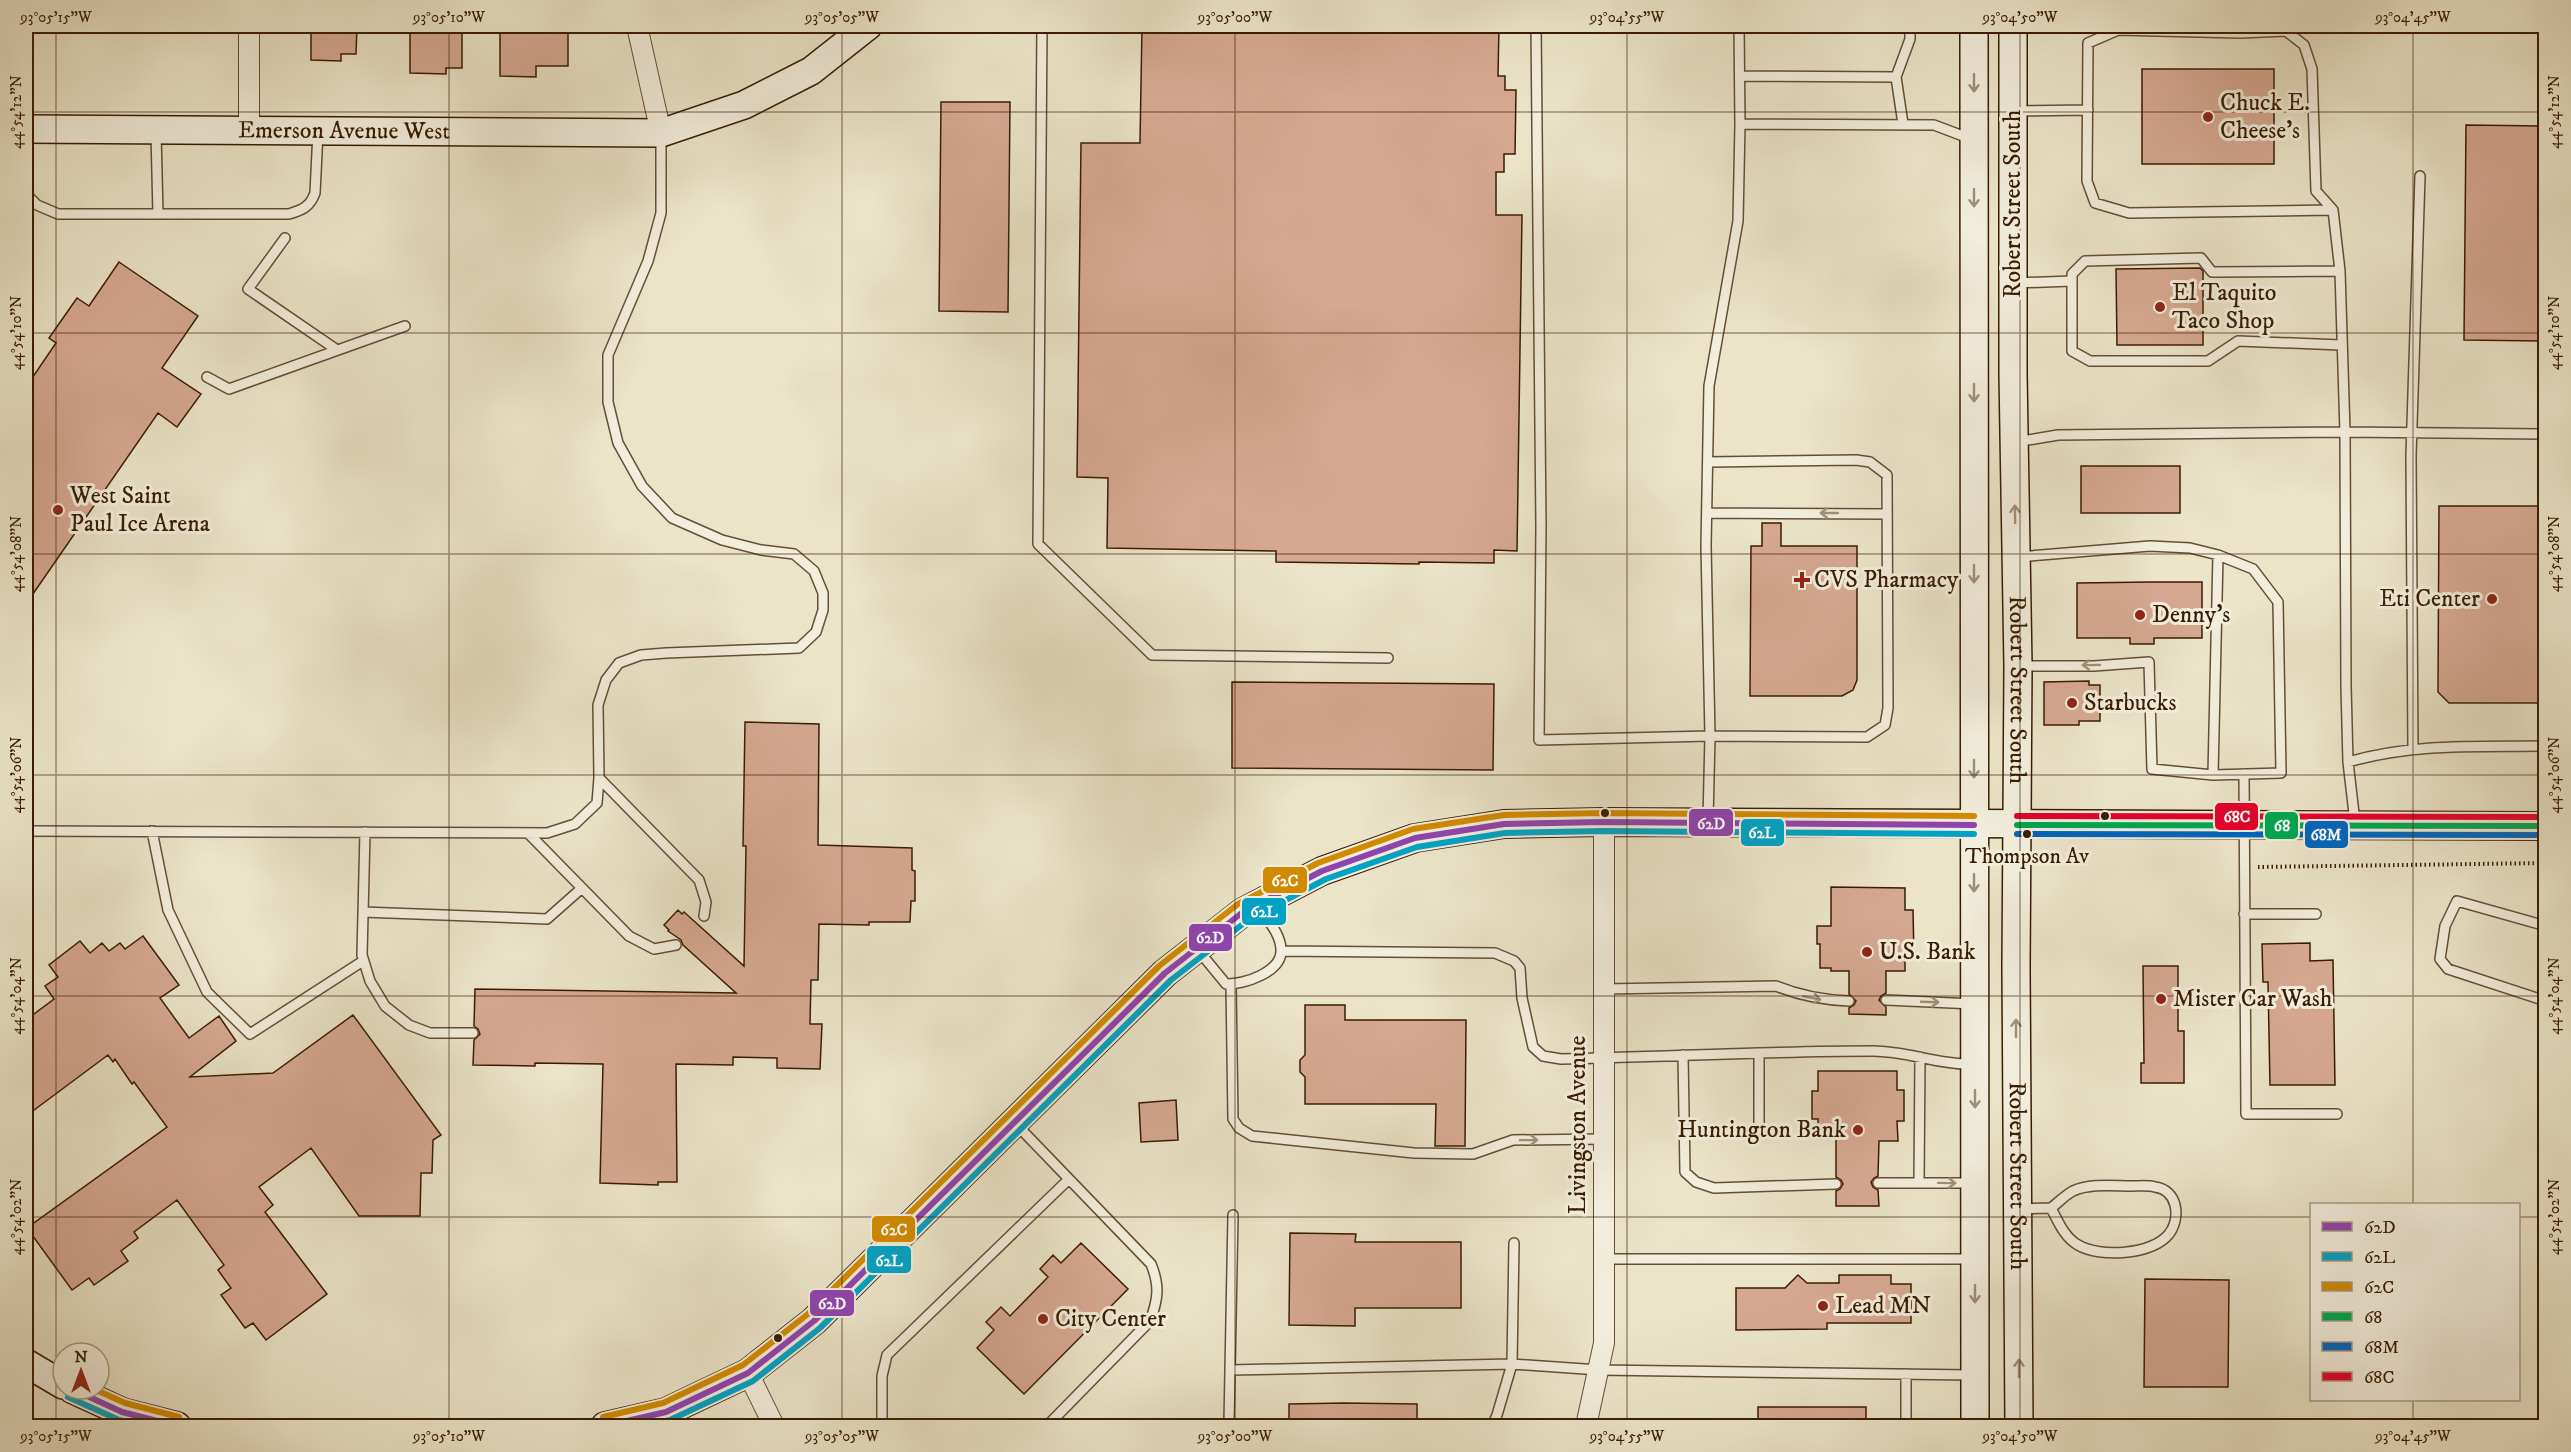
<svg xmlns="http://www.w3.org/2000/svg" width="2571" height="1452" font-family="'IM FELL DW Pica',serif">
	<rect width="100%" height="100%" fill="#ebe4c9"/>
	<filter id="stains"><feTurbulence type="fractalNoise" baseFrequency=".00333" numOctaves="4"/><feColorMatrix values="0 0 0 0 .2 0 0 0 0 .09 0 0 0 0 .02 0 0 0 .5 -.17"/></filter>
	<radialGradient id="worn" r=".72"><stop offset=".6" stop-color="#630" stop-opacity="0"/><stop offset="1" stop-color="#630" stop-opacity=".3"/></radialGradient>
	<path fill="#d6a892" stroke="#391c02" stroke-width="1.5" d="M324,26H357L356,54H341V61L311,60V29H324Z
		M500,26H568V66H536V77L500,76Z
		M1142,26H1499L1498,76H1505V90H1516L1515,154H1504V172H1496V215H1522L1517,551L1494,550V563L1419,562V564L1276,562V551L1107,548L1108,478L1077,477L1081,143H1140Z
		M410,32L462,33V68H446V74L410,73Z
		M2142,69H2274V164H2142Z
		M941,102H1010L1008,312L939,311Z
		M2466,125L2546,126V341L2464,340Z
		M119,262L198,316L162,368L201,394L177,427L158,413L26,604V387L56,343L49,338L77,298L89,306Z
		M2200,268L2203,271V345H2117L2116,269Z
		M2081,466H2180V513H2081Z
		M2439,506H2546V703H2449L2438,692Z
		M1762,523H1781V546H1857V680L1853,690L1842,696H1750L1751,546H1762Z
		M2151,582H2202V638H2154V644H2130V638H2077V583Z
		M2089,681V685H2100V721H2079V725H2044V682Z
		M1232,682L1494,684L1493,770L1232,768Z
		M745,722L819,724L818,845L912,848V870L915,871V901H911L910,922H869V925L819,924L818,980H811L810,1024H822L820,1069L777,1068V1058L733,1057V1065L676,1064L677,1182H658V1185L600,1183L603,1064L535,1063V1066L473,1065L474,1040L480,1034L478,1029L474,1026L475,989L736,993L683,945L681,940L668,931L669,930L664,925L678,910L682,914L684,912L744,966L746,846H743Z
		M1831,887L1905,888V910H1913L1914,959H1905V971H1886V993L1881,996L1879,1000L1886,1007V1015L1849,1014V1008L1854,1005L1856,1001L1849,994V971H1831V968H1820V944H1817V926H1831Z
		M143,936L179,985L160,998L189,1038L219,1016L236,1041L190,1077L273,1073L353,1015L441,1135L433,1140L432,1173H421L420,1216H359L311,1148L259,1187L273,1205L265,1212L327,1294L266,1340L253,1323L245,1328L221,1295L231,1288L218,1270L224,1265L177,1200L134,1232L138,1238L121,1251L128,1261L94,1285L89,1278L72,1290L27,1228L167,1127L134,1082L132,1084L115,1059L113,1062L108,1055L26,1116V1020L54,999L45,986L58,977L49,965L80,941L90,953L102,943L109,951L120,943L125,949Z
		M2310,943V961L2333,960L2335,1085H2270L2268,982H2263L2262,944Z
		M2143,966H2178V1031H2184V1083H2141V1063H2144Z
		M1305,1005H1345V1020H1466L1465,1146H1435L1436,1104H1305V1077L1300,1072V1060L1305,1055Z
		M1818,1071H1897V1090H1904V1121H1897L1898,1141H1879L1878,1176L1874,1178L1871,1182L1873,1187L1878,1190L1879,1206H1836V1191L1840,1189L1843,1184L1841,1180L1836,1177V1139H1818V1119H1812V1091H1818Z
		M1176,1100L1178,1140L1141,1142L1139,1103Z
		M1290,1233L1356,1234L1355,1242H1461V1308H1355V1326L1289,1325Z
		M1081,1243L1128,1289L1024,1394L977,1348L994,1330L986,1322L1001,1307L1010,1316L1048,1277L1040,1269L1053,1255L1061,1263Z
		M1798,1275L1807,1283H1839V1275H1891V1284H1911V1323H1827V1329L1736,1330V1288H1785Z
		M2145,1279L2229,1280L2228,1387H2144Z
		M1344,1403L1417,1404V1426H1291V1423H1289V1404Z
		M1758,1407H1866V1426H1758Z"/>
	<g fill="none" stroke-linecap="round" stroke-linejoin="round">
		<g stroke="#664e34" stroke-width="12">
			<path id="lane" d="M1042,26L1038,544L1152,655L1388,658
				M1536,26L1541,526L1539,740L1710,736L1708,820
				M1739,26L1740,124L1934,125L1971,139
				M1740,76L1896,77L1910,39V26
				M1896,77L1903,124
				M2015,111L2088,110
				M156,133L158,214
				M26,194L37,205L58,214H289C302,210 310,207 315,193L318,132
				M2333,210L2129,213L2095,203L2087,181L2088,43L2118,30L2240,33L2286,31L2304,45L2312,69L2316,191L2333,210L2340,271L2345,432L2346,686L2348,762L2355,822
				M285,238L248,289L337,350
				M2340,271L2212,272L2201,258L2085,261L2072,274V351L2090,361H2208L2238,341L2341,345
				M2015,283L2072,281
				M207,377L229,389L405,326
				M2016,442L2058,435L2345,432L2546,434
				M1708,462L1856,460L1870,462L1887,475L1888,708L1885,725L1867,737L1710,736L1706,546L1709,386L1738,221L1740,124
				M1707,513L1887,514
				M2018,557L2150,546L2190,548L2218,555L2253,569L2278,602L2281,773L2213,775L2152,769L2149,662L2094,666H2020
				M2413,749L2411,456L2420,176
				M2348,762C2415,743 2476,747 2546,746
				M2244,774L2246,1114H2337
				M2213,775L2218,555
				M599,778L699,880L706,902L704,916
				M26,831L547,833L575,824L597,803L599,778L598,705L606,680L619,663L641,655L666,653L799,648L816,632L823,610V593L814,571L794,554L761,550L722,540L672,518L642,486L618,443L608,402V355L648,261L661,213V136
				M152,831L168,910L207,992L250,1034L363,961
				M365,832L362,955L370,981L385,1006L409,1025L430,1033H473
				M528,833L629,936L654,949L676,945
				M363,912L547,919L582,888
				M2244,914H2316
				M2546,926L2457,901L2445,926L2440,959L2448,969L2546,1001
				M1198,950L1226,984C1243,985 1283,972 1281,949C1280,933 1268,921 1259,908
				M1282,951L1495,953L1514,961L1520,968L1522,998L1533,1047L1543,1056L1561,1059C1665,1057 1769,1051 1873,1051C1907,1051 1939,1065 1973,1064
				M1231,984L1233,1119L1239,1128L1252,1136L1414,1153L1473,1154L1513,1140L1604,1139
				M1604,989L1776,986C1801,996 1822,1000 1849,1001
				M1886,1000L1974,1004
				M1683,1055L1685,1172L1696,1182L1714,1188L1836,1184
				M1016,1124L1151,1264C1160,1286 1158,1300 1150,1321L1047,1426
				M1759,1134V1053
				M1919,1182L1920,1057
				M1878,1183H1972
				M2020,1209L2051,1208C2058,1221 2064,1237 2078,1245C2100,1258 2152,1255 2169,1234C2181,1218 2178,1190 2155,1187C2148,1185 2140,1186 2132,1186C2114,1186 2090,1183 2073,1191C2065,1195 2058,1203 2051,1208
				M1604,1259H1973
				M1231,1370L1512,1364L1514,1243
				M1906,1374V1426
				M882,1426V1376L887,1355L1069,1179
				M1225,1426L1229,1423L1233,1215
				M1492,1426L1497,1415L1512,1364L1599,1370L1972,1375"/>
		</g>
		<g stroke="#664e34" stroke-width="22">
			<path id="street" d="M637,26L661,133
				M249,131V26
				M748,1373L774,1426
				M1586,1426L1604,1343V822"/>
		</g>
		<g stroke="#391c02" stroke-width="30">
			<g id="secondary">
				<path d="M1974,26L1975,1426"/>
				<path id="s1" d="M2013,26V374L2018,666L2016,968L2019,1426"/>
				<path id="s2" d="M26,129L661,133L744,105L811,71L868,26"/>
				<path d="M26,1363L63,1385"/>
				<path d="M72,1389L122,1412L177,1426"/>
				<path d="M605,1426L666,1412L748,1373L814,1321L1165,973L1243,912L1322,871L1415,838L1504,824L1604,822L2546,826"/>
			</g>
		</g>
		<path stroke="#391c02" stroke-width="4" stroke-dasharray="1.5 3" stroke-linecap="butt" d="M2258,867L2546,863"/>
		<use href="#lane" stroke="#f2eddc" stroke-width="9"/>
		<use href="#street" stroke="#f2eddc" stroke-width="20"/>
		<use href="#secondary" stroke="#f2eddc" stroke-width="27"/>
		<g stroke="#f2eddc" stroke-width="10">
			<path id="bus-1" d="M72,1389L122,1412L177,1426
				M605,1426L666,1412L748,1373L814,1321L1165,973L1243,912L1322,871L1415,838L1504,824L1604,822L1974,825"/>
		</g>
		<g stroke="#f2eddc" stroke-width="10">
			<path id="bus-2" d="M68,1397L119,1420L142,1426
				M643,1426L670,1420L753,1381L820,1328L1171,980L1248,920L1326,879L1417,847L1505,833L1604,831L1974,834"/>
		</g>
		<g stroke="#f2eddc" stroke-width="10">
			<path id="bus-3" d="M94,1389L125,1403L179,1417
				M603,1417L663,1403L743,1365L808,1314L1159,966L1238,904L1318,863L1413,829L1504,815L1604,813L1974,816"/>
		</g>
		<g stroke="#f2eddc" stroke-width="10">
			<path id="bus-4" d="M2017,825L2546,826"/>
		</g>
		<g stroke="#f2eddc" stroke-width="10">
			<path id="bus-5" d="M2017,834L2546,835"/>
		</g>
		<g stroke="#f2eddc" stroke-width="10">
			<path id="bus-6" d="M2017,816L2546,817"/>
		</g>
		<use href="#bus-1" stroke="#8e44ad" stroke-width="6"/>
		<use href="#bus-2" stroke="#03a2c4" stroke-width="6"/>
		<use href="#bus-3" stroke="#d18a00" stroke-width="6"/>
		<use href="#bus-4" stroke="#00a651" stroke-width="6"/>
		<use href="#bus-5" stroke="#0065bd" stroke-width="6"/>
		<use href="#bus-6" stroke="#e4002b" stroke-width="6"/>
	</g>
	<defs><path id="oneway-shaft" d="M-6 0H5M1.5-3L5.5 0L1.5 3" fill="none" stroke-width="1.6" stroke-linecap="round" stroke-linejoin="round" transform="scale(1.5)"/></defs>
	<g stroke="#9f8f7a">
		<use href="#oneway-shaft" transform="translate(1974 83) rotate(90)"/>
		<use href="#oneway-shaft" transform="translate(1974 198) rotate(90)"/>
		<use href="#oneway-shaft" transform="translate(1974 393) rotate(90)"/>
		<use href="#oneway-shaft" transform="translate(1829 513) rotate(-180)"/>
		<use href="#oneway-shaft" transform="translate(2015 514) rotate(-91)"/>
		<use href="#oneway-shaft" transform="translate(1974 574) rotate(90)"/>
		<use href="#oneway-shaft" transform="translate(2091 665) rotate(179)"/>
		<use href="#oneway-shaft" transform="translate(1974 769) rotate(90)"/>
		<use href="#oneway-shaft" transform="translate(1974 883) rotate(90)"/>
		<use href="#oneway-shaft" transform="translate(1812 998) rotate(11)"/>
		<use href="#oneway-shaft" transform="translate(1930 1002) rotate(2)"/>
		<use href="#oneway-shaft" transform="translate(2016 1028) rotate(-90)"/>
		<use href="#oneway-shaft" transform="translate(1975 1099) rotate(90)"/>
		<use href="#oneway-shaft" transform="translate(1529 1140) rotate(-1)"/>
		<use href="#oneway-shaft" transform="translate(1947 1183) rotate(1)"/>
		<use href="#oneway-shaft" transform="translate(1975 1294) rotate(90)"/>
		<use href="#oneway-shaft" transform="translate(2019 1368) rotate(-90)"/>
	</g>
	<path fill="none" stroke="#391c02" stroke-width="1.5" stroke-opacity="0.45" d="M56,26V1426M449,26V1426M842,26V1426M1235,26V1426M1627,26V1426M2020,26V1426M2413,26V1204M26,112H2546M26,333H2546M26,554H2546M26,775H2546M26,996H2546M26,1217H2312M2518,1217H2546M2413,1400V1426"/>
	<g fill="#8f2418" stroke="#f2eddc" stroke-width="2">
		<circle cx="2208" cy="117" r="6"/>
		<circle cx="2160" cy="307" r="6"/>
		<circle cx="58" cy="510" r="6"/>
		<path d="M1799 571h6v6h6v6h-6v6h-6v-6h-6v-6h6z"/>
		<circle cx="2492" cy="599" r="6"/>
		<circle cx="2140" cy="615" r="6"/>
		<circle cx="2072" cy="703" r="6"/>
		<circle cx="1867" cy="952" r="6"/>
		<circle cx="2161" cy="999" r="6"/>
		<circle cx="1858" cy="1130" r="6"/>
		<circle cx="1823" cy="1306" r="6"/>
		<circle cx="1043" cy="1319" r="6"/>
	</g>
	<g fill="#391c02" stroke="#f2eddc" stroke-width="2">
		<circle cx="1605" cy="813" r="5"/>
		<circle cx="2105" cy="816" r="5"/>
		<circle cx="2027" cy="834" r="5"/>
		<circle cx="778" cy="1338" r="5"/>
	</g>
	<g text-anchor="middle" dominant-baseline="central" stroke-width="6" stroke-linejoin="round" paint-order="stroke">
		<g font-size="22" fill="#391c02" stroke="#f2eddc">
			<text x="2027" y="856">Thompson Av</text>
		</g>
		<g font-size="24" fill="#391c02" stroke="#f2eddc" text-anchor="start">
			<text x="2220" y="103">Chuck E.<tspan x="2220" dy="28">Cheese's</tspan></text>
			<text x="2172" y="293">El Taquito<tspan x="2172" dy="28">Taco Shop</tspan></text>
			<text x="70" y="496">West Saint<tspan x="70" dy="28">Paul Ice Arena</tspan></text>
			<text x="1814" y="580">CVS Pharmacy</text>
			<text x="2480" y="599" text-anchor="end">Eti Center</text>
			<text x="2152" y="615">Denny's</text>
			<text x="2084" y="703">Starbucks</text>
			<text x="1879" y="952">U.S. Bank</text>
			<text x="2173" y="999">Mister Car Wash</text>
			<text x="1846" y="1130" text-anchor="end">Huntington Bank</text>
			<text x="1835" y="1306">Lead MN</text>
			<text x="1055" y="1319">City Center</text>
		</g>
		<g font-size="24" fill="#391c02" stroke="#f2eddc">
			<text stroke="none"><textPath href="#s2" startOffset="318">Emerson Avenue West</textPath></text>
			<text transform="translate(2013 204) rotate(-90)">Robert Street South</text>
			<text stroke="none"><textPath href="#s1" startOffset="664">Robert Street South</textPath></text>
			<text transform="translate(1578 1125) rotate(-90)">Livingston Avenue</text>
			<text stroke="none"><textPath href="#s1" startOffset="1150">Robert Street South</textPath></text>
		</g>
	</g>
	<g stroke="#f2eddc" stroke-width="2">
		<rect x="2214" y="802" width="45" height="29" rx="6" fill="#e4002b"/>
		<rect x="1688" y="808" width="46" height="29" rx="6" fill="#8e44ad"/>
		<rect x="2264" y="811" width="35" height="29" rx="6" fill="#00a651"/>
		<rect x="1740" y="818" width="45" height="29" rx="6" fill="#03a2c4"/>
		<rect x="2304" y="820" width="45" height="29" rx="6" fill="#0065bd"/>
		<rect x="1262" y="866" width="46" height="28" rx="6" fill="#d18a00"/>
		<rect x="1241" y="897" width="46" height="29" rx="6" fill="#03a2c4"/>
		<rect x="1188" y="923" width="45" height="29" rx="6" fill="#8e44ad"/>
		<rect x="871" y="1215" width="45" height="28" rx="6" fill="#d18a00"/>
		<rect x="866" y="1245" width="46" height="29" rx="6" fill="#03a2c4"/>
		<rect x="809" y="1289" width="46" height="28" rx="6" fill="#8e44ad"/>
	</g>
	<g font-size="16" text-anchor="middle" font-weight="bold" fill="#fff">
		<text x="2237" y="822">68C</text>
		<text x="1711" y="829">62D</text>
		<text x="2282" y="831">68</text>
		<text x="1762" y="838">62L</text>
		<text x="2326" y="840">68M</text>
		<text x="1285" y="886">62C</text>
		<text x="1264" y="917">62L</text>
		<text x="1210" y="943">62D</text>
		<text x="894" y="1235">62C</text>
		<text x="889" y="1266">62L</text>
		<text x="832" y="1309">62D</text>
	</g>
	<rect width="2571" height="1452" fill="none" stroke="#ebe4c9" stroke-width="66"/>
	<rect x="2310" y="1203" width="210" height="198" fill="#f2eddc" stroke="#a89985" stroke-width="1.5"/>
	<rect x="2322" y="1222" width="30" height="9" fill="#8e44ad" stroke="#a89985" stroke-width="1.5"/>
	<text x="2364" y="1233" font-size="18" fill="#391c02">62D</text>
	<rect x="2322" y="1252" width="30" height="9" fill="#03a2c4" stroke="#a89985" stroke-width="1.5"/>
	<text x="2364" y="1263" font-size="18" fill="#391c02">62L</text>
	<rect x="2322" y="1282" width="30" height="9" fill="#d18a00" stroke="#a89985" stroke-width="1.5"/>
	<text x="2364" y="1293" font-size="18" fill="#391c02">62C</text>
	<rect x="2322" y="1312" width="30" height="9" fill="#00a651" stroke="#a89985" stroke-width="1.5"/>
	<text x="2364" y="1323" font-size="18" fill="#391c02">68</text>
	<rect x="2322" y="1342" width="30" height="9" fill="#0065bd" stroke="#a89985" stroke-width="1.5"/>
	<text x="2364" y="1353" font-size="18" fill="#391c02">68M</text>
	<rect x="2322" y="1372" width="30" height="9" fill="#e4002b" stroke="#a89985" stroke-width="1.5"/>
	<text x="2364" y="1383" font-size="18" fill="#391c02">68C</text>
	<g transform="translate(81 1371)"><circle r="28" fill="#f2eddc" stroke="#a89985" stroke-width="1.5"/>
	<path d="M0-4.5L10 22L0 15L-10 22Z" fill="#8f2418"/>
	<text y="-9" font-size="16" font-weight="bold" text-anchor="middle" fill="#391c02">N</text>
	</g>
	<rect x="33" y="33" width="2505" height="1386" fill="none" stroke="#391c02" stroke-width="2"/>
	<g font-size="15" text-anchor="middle" fill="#391c02">
		<text x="56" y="22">93°05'15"W</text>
		<text x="449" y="22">93°05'10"W</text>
		<text x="842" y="22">93°05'05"W</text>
		<text x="1235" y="22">93°05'00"W</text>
		<text x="1627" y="22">93°04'55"W</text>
		<text x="2020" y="22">93°04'50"W</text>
		<text x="2413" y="22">93°04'45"W</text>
		<text transform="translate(16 112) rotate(-90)" y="5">44°54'12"N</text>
		<text transform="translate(2554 112) rotate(-90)" y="5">44°54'12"N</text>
		<text transform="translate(16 333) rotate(-90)" y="5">44°54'10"N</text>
		<text transform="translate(2554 333) rotate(-90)" y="5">44°54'10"N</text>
		<text transform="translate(16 554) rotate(-90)" y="5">44°54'08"N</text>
		<text transform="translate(2554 554) rotate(-90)" y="5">44°54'08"N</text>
		<text transform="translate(16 775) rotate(-90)" y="5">44°54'06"N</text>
		<text transform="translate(2554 775) rotate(-90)" y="5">44°54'06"N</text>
		<text transform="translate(16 996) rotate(-90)" y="5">44°54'04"N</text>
		<text transform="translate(2554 996) rotate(-90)" y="5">44°54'04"N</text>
		<text transform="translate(16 1217) rotate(-90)" y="5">44°54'02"N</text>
		<text transform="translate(2554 1217) rotate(-90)" y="5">44°54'02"N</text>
		<text x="56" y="1441">93°05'15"W</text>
		<text x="449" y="1441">93°05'10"W</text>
		<text x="842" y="1441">93°05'05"W</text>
		<text x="1235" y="1441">93°05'00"W</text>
		<text x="1627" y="1441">93°04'55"W</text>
		<text x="2020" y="1441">93°04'50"W</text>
		<text x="2413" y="1441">93°04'45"W</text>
	</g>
	<rect width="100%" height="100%" filter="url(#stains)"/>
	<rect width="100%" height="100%" fill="url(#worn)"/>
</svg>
